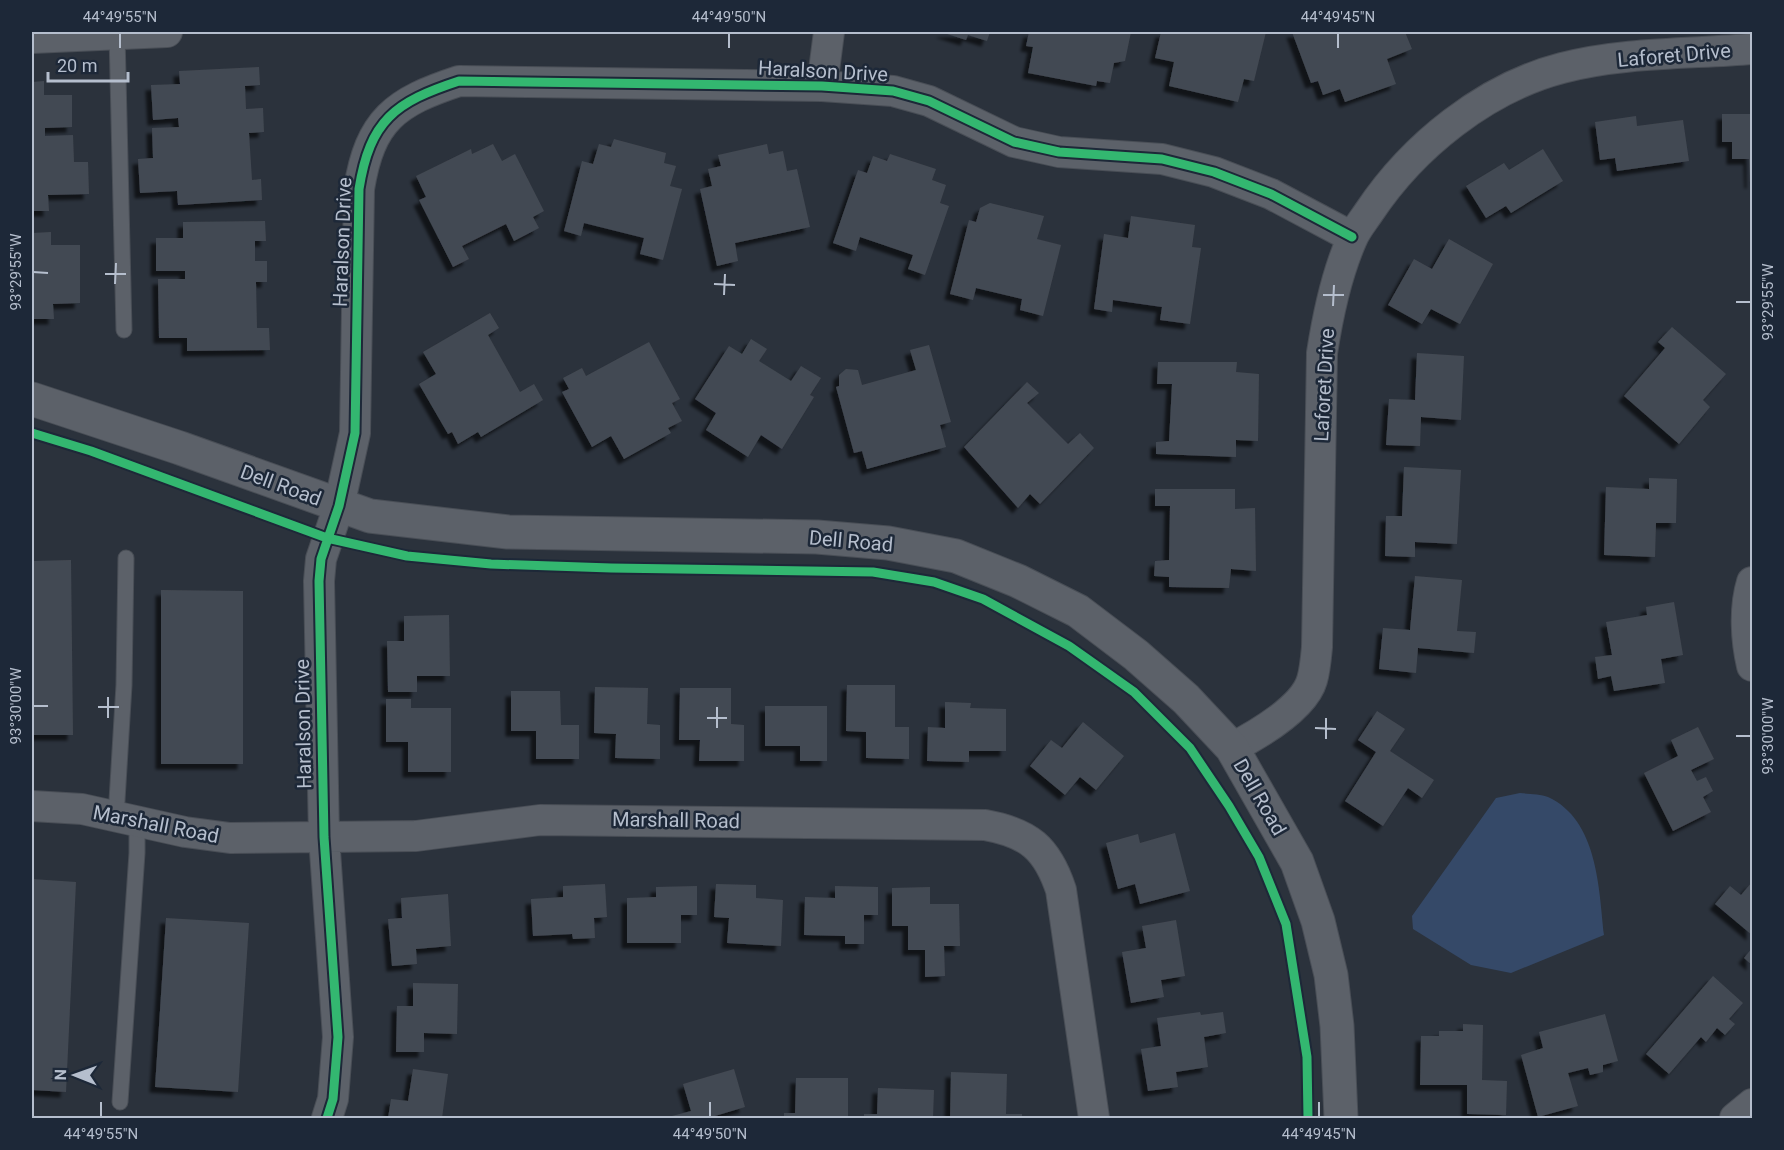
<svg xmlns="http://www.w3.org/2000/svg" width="1784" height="1150" font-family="Roboto,sans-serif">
	<defs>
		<filter id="shadow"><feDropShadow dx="-5.5" dy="5.5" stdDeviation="1.5" flood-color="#0009"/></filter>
	</defs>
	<rect width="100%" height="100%" fill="#2b323c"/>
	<path fill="#354968" d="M1520,793C1528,794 1541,794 1548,797C1598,820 1599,889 1604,935L1511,973L1471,965L1413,929L1412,916L1496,798Z"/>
	<path fill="#434952" filter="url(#shadow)" d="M941,32H990L987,41L968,35L966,40Z
		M1029,32H1131L1125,61L1114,63L1110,83L1097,81L1096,86L1028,73L1033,47L1026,46Z
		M1161,32H1266L1254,81L1244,79L1238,102L1169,86L1174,62L1155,58Z
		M1292,32H1405L1412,49L1387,59L1396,84L1345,102L1340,89L1323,95L1318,81L1311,83Z
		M259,67L260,85L245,86L246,109L263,108L264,132L249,133L252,180L261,179L262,200L178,205L177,191L140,193L138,159L153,158L152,128L179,127L178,118L153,120L151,85L180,84L179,71Z
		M44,81V95H72V127L45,128V136L73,135L74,162H88L89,194L48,195L49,211H32V82Z
		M1722,114H1752V183H1750L1749,159H1732V142H1722Z
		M1636,116L1637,126L1683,120L1689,161L1617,171L1615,158L1600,160L1595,122Z
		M614,139L666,153L664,163L676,166L670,186L682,189L663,260L640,254L644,238L584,223L581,236L564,231L582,161L593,164L599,144L611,147Z
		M493,144L502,161L515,154L544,211L533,217L539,228L514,241L506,224L462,246L469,259L453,267L419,200L426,197L416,176L471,149L472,154Z
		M767,144L769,154L783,151L787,171L797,169L810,227L735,243L738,261L717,266L700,189L712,186L708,169L721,166L718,155Z
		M1543,149L1563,181L1511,213L1506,206L1486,218L1466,186L1504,163L1509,170Z
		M890,154L936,169L932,180L946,185L940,203L949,206L925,275L908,269L913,255L860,237L856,251L833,243L858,170L867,173L873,156L887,161Z
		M990,203L1044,216L1037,239L1061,245L1043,316L1020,310L1022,299L976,288L973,300L950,294L969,220L976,222L980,208Z
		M1131,216L1195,225L1192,247L1201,248L1190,324L1160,320L1162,307L1113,300L1112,312L1094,309L1104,234L1128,238Z
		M265,221L266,241H255V261H267V282H256L257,328H269L270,350L187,351V338H159L158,279H185V271H156V238H183V222Z
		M51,232V245H80V303L53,304L54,319H32V233Z
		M1449,239L1493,264L1460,324L1431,309L1422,324L1388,305L1414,259L1432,269Z
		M490,313L499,328L488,335L520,392L534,384L543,400L481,437L478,432L458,444L452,432L448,434L419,384L436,374L423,352Z
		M1672,327L1726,374L1703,400L1710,407L1679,444L1624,396L1665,348L1658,342Z
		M751,339L767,349L759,361L791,381L801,366L821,378L810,395L814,397L782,449L761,435L748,457L706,430L716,413L695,399L729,346L742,354Z
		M649,342L680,399L672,403L682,421L668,428L671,433L624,459L611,436L592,447L562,392L569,389L563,378L582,368L586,376Z
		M929,345L951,422L940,425L946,447L867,469L862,451L854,453L836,387L839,386V375L846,369L858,370L862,385L916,370L910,350Z
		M1417,353L1464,356L1461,420L1421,417L1420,446L1386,445L1389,399L1415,400Z
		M1158,362H1237L1236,372L1259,374L1258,441L1236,440V457L1156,454V442L1169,441L1172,384H1157Z
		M1027,382L1039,393L1027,403L1068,444L1080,433L1094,448L1040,504L1030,494L1018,508L964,447Z
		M1404,467L1461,470L1457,544L1415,542V557L1385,556L1386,516H1402Z
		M1649,478L1677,479L1676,523H1656L1655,557L1604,555L1606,487L1649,489Z
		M1155,489H1235V509L1255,508L1256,571L1231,569L1229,588L1169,587V577L1154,576L1155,561L1169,560L1170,506H1155Z
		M71,560L73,735H32V561Z
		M1415,576L1462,580L1457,631L1476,632L1474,653L1418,648L1416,673L1379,669L1383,628L1410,630Z
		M161,590L243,591V764H161Z
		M1674,602L1683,655L1661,659L1665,683L1614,691L1611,676L1598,679L1595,657L1612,655L1606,622L1647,615L1646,607Z
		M449,615L450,676H417V692H388L387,641H404V616Z
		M847,685H895V727H909V759L866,758V732L846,731Z
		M595,687L648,688L647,724L660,725V759L615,758L616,734L594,733Z
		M680,688H731V724L744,725V761H699L700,740H679Z
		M511,691H560L561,725H579V759H536V731H511Z
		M386,699H411V708H451V772H408V742H386Z
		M945,702L971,703L970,708L1006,709V751H969V762L927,761L928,727L945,728Z
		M765,706H827V761H800V746H765Z
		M1377,711L1405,729L1390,751L1434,780L1422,798L1408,788L1383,826L1345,801L1376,752L1358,740Z
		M1083,722L1124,756L1096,790L1080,777L1065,795L1030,766L1051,740L1062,748Z
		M1698,727L1714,759L1691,770L1697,781L1706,777L1713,791L1703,797L1711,812L1673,831L1644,773L1678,756L1671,740Z
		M1175,833L1190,891L1140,904L1135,884L1118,889L1106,843L1138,834L1140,843Z
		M32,879L76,882L66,1092L32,1090Z
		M1752,882V935L1715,904L1730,886L1741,895Z
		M605,884L607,917L594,918L595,938L573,939L572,934L533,936L531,899L563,897V886Z
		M716,884L756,885V898L783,900L781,946L727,943L729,918L714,917Z
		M697,886V915H681V943H627V898L656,897V887Z
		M835,886L878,887V915H864V944H845V936L804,935L805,897L835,898Z
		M930,887V904H959L960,946H944L945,976L925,977V950H908V926H892V888Z
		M448,894L451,946L416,949L417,964L392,966L388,919L402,918L401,898Z
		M166,918L249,923L238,1092L155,1087Z
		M1176,920L1185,976L1161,980L1164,997L1131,1003L1122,952L1146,948L1142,926Z
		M1752,948V965L1744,958Z
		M1713,976L1743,1003L1729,1019L1735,1024L1725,1035L1717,1028L1706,1042L1701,1037L1669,1074L1646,1054Z
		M413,983L458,984L457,1034L424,1033V1052H396L397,1006H413Z
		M1200,1012L1201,1015L1223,1012L1226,1033L1204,1037L1208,1067L1176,1072L1178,1087L1148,1091L1141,1049L1161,1046L1157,1018Z
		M1605,1014L1618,1061L1603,1065V1072L1590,1075L1588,1068L1568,1073L1578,1106L1538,1117L1521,1055L1543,1048L1539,1032Z
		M1463,1024L1483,1025L1482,1080L1507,1081L1506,1115L1467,1114V1085H1420L1421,1036H1439V1031H1463Z
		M413,1069L448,1074L442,1118H388L391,1099L408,1101Z
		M734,1069L745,1107L715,1116V1118H673L672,1116L691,1111L683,1084Z
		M951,1072L1007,1074L1006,1114H1022V1118H950Z
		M796,1078H848V1118H784V1113H795Z
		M878,1088L934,1090L933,1118H864V1114H877Z"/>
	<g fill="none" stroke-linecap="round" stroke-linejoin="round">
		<g stroke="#494e56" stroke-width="17">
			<path id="service" d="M117,34L124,330
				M116,817L124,685L126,558
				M120,1102L137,853V822"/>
		</g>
		<g stroke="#494e56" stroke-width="32">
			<path id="minor" d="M32,38L167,32
				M822,86L829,32
				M1752,582C1744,608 1746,640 1752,666
				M1232,748C1257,735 1304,708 1312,680C1315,670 1316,658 1317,647L1322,353C1328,314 1336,275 1352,239C1356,229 1363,221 1369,212C1413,146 1485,88 1562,68C1623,52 1690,54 1752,49
				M32,806L82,809L185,832L230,838L416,836L540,820L985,825C1029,833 1047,848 1061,890L1094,1118
				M327,1118L333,1099L338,1037L324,837L319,581L321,559L339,506L355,433L359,189C370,120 395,102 459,81L822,86L893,91L929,101L1014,142L1059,152L1162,159L1214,172L1271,194L1352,237
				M1735,1118L1752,1104"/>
		</g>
		<g stroke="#494e56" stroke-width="35">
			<path id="tertiary" d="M32,399L180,448L370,516L508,532L817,537L888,543L956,556L1018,581L1078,611L1136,655L1186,699L1232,748L1297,862L1318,921L1331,975L1337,1026L1341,1118"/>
		</g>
		<use href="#service" stroke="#5c6169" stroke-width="15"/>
		<use href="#minor" stroke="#5c6169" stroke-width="30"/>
		<use href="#tertiary" stroke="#5c6169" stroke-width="33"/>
		<g stroke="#1d2838" stroke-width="13">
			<path id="cycleway" d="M32,433L91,451L327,538L407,556L491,564L611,568L873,572L934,582L983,599L1069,646L1134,692L1190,748L1229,806L1259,857L1286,924L1307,1057L1308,1118
				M327,1118L333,1099L338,1037L324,837L319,581L321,559L339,506L355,433L359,189C370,120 395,102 459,81L822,86L893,91L929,101L1014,142L1059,152L1162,159L1214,172L1271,194L1352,237"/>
		</g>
		<use href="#cycleway" stroke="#33b770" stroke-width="9"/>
	</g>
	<path fill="none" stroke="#b5becd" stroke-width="2" d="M120,48V33M729,48V33M1338,48V33M33,272L48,273M105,274H126M115,284L116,263M714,284L735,285M724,295L725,274M1323,295H1344M1736,302H1751M1333,306L1334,285M33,706H48M98,707H119M108,718V697M707,718H727M717,728V707M1315,728L1336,729M1736,736H1751M1326,739V718M101,1117V1102M710,1117V1102M1319,1117V1102"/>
	<g text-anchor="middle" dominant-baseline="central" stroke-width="5" stroke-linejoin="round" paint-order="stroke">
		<g font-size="20" fill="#b5becd" stroke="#1d2838">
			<text transform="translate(1674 55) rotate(-5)">Laforet Drive</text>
			<text transform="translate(823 71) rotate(3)">Haralson Drive</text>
			<text transform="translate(342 242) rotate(-88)">Haralson Drive</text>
			<text transform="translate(1324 385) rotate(-87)">Laforet Drive</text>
			<text transform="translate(281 485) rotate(20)">Dell Road</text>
			<text transform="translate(851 541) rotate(5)">Dell Road</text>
			<text transform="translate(303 724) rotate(-91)">Haralson Drive</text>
			<text transform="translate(1260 797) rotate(60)">Dell Road</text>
			<text transform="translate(676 820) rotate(1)">Marshall Road</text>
			<text transform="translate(156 824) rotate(11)">Marshall Road</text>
		</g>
	</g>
	<rect width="1784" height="1150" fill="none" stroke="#1d2838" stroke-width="66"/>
	<g transform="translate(75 1075) rotate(271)" stroke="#1d2838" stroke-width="4.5" paint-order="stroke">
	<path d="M0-4.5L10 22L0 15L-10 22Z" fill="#b5becd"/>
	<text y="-9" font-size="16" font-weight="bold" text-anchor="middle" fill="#b5becd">N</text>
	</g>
	<path d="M48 72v9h80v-9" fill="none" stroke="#b5becd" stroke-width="3"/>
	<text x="57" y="72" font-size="18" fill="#b5becd" stroke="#1d2838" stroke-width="4.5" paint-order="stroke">20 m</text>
	<rect x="33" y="33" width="1718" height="1084" fill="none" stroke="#b5becd" stroke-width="2"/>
	<g font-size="15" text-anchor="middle" fill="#b5becd">
		<text x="120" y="22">44°49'55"N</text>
		<text x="729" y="22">44°49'50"N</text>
		<text x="1338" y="22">44°49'45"N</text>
		<text transform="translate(16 272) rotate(-90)" y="5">93°29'55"W</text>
		<text transform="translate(1768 302) rotate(-90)" y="5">93°29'55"W</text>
		<text transform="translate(16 706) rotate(-90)" y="5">93°30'00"W</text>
		<text transform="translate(1768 736) rotate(-90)" y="5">93°30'00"W</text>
		<text x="101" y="1139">44°49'55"N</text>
		<text x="710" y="1139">44°49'50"N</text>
		<text x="1319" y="1139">44°49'45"N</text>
	</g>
</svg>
